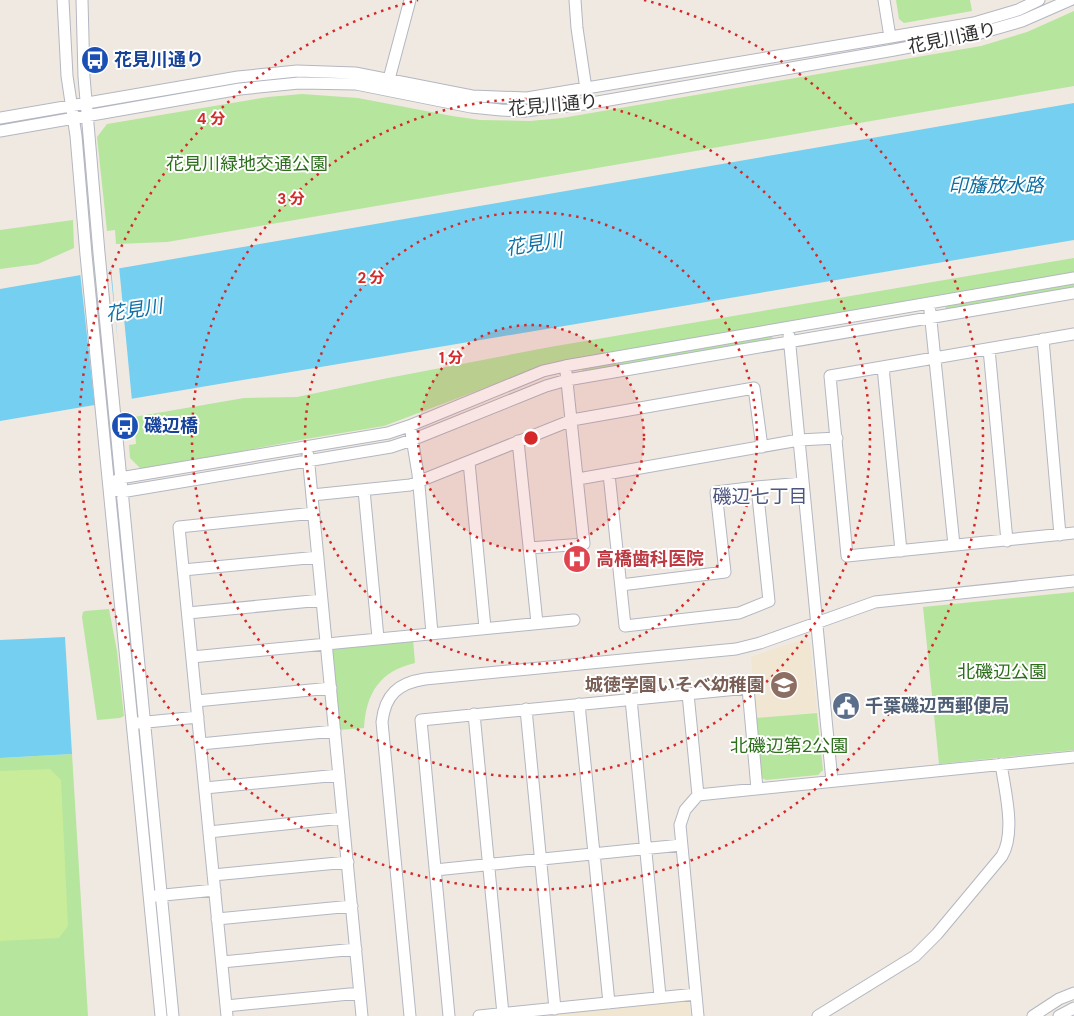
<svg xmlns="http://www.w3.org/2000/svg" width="1074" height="1016" font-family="'DM Sans','Noto Sans JP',sans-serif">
	<rect width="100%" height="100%" fill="#efe9e1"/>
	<path fill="#f0e6d1" d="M804,639L810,644L817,712L756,718L751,657Z
		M686,1000L689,1003L691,1016H523Z"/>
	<path fill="#b6e59e" d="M896,0H970L972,11L904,23L899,19Z
		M1074,11V86L167,242L116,244L115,230L107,231L97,137L107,124L268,97L302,94L358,98L452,116L480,120L530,121L562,118L981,46L1027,32Z
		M73,220L74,248L38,264L0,269V230Z
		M1074,258V274L551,363L384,426L306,439L142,470L130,458L129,445L136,444L134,417L244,398L297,397L383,379L550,347Z
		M1074,284V289L946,310L945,308L947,306Z
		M772,336L773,340L581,372L583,369Z
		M1074,592V750L939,764L923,607Z
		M109,609L117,651L124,716L120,718L97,720L82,617L83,612L85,611Z
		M413,639L415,663C380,671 366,693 364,728L339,730L331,651L334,647Z
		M817,713L823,770L818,775L766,780L762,778L756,718Z
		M72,754L88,1016H0V758Z"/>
	<path fill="#c9ec9a" d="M50,769L61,780L68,926L59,938L0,941V771Z"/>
	<path fill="#75cff0" d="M1074,103V240L0,421V289Z
		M65,637L72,754L0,758V640Z"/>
	<path fill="#efe9e1" d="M119,266L132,401L95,408L80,272L110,267L118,344L111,267Z"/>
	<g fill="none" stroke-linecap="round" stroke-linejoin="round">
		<g stroke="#b4b7c1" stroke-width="13">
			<path id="minor" d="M63,0L67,76L76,136L86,255L161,1016
				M82,0L84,77L99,253L173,1016
				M575,0L577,28L586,89
				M884,0L890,37
				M389,79L410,0
				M0,118L238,77L297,71L355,73L472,96L527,98L974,23L1018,10L1039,0
				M0,131L240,89L299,83L356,84L471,107L501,110L525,111L592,103L894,50L977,34L1022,21L1070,0
				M1074,278L565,366L543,371L409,426L388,433L120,478L109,486L121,492L391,447L412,440L546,386L567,380L1074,293
				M930,311L954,545
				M1074,334L830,376L847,556L1074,533
				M789,336L832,781
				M1043,339L1060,535
				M989,349L1007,541
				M883,367L901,551
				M411,432L418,474L432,633
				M518,441L537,623
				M308,455L362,1016
				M469,462L485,628
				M609,474L625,626L739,613L769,601L757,487L803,483
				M578,479L799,440L837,438
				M364,490L378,638
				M312,495L410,485L572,420L754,388L762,447
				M529,548L584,544L566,372
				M183,570L318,557
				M621,585L725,572L716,492L757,487
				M188,613L322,600
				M192,657L574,620
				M688,694L698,795
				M631,699L660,996
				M196,701L331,688
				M579,704L609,1003
				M526,709L555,1009
				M474,714L503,1014
				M137,723L198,717
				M200,744L335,731
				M205,788L339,775
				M209,832L343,818
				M435,870L681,845
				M213,875L348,862
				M154,896L215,890
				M217,919L352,906
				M222,962L356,949
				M226,1006L360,993
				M227,1016L179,527L314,513
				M410,1016L382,722C385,695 398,683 425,679L736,649L760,643L875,602L1074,581
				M449,1016L421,720L748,688L757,789
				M479,1016L696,994
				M698,1016L680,825L685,810L698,795L1074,757
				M818,1016L915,956L937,934L1002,856C1016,832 1005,791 1001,764
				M1033,1016L1059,999L1074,993
				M1059,1016L1074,1008"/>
		</g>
		<use href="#minor" stroke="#fff" stroke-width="11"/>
	</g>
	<circle cx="531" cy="438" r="113" fill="#d62828" fill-opacity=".12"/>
	<g fill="none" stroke="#d62828" stroke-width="2.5" stroke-dasharray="2.5 5">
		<circle cx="531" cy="438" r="113"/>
		<circle cx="531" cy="438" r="226"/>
		<circle cx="531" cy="438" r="339"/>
		<path d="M644 0A452 452 0 1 1 418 0"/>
	</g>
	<defs>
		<g id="bus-disc" transform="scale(1.4375)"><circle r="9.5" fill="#1a4fb4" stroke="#fff"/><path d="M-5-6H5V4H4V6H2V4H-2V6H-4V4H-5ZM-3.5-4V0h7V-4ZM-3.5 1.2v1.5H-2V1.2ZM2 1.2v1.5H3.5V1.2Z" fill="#fff"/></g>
		<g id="hospital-disc" transform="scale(1.4375)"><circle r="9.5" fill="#e0444e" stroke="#fff"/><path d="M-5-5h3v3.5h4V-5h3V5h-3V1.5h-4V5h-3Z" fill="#fff"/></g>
		<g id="school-disc" transform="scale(1.4375)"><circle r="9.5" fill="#8d6e63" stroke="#fff"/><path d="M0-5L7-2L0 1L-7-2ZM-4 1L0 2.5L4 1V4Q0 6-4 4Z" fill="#fff"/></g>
		<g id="civic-disc" transform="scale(1.4375)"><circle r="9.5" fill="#5c6f8a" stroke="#fff"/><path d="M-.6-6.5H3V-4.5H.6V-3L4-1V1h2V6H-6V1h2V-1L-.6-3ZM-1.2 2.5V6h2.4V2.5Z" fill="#fff"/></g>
	</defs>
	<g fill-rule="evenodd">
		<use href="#bus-disc" x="95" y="60"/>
		<use href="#bus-disc" x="125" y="426"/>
		<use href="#hospital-disc" x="577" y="559"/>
		<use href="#school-disc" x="784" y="685"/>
		<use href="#civic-disc" x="846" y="706"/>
	</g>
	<g text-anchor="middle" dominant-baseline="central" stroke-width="4" stroke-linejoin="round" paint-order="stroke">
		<g font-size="18" fill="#2e2e2e" stroke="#fff">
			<text transform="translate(952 38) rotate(-12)">花見川通り</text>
			<text transform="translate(553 105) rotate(-5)">花見川通り</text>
		</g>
		<g font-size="18" font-weight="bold" fill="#164399" stroke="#fff" text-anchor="start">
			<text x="114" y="60">花見川通り</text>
			<text x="144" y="426">磯辺橋</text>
		</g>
		<g font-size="18" fill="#2c6e1b" stroke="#fff">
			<text x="247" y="164">花見川緑地交通公園</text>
			<text x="1002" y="672">北磯辺公園</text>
			<text x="789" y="746">北磯辺第2公園</text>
		</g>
		<g font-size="18" font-weight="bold" fill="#be3a42" stroke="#fff" text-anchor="start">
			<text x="596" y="559">高橋歯科医院</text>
		</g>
		<g font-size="18" font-weight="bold" fill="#785e54" stroke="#fff" text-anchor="end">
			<text x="765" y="685">城徳学園いそべ幼稚園</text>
		</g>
		<g font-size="18" font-weight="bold" fill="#4e5e75" stroke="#fff" text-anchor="start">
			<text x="865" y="706">千葉磯辺西郵便局</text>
		</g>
		<g font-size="19" font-style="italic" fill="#0d6fa3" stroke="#fff">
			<text x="996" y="185">印旛放水路</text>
			<text transform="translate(534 244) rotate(-9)">花見川</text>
			<text transform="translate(134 310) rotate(-9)">花見川</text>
		</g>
		<g font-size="19" fill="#4d5680" stroke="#fff">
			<text x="760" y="496">磯辺七丁目</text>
		</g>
	</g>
	<circle cx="531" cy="438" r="8" fill="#d62828" stroke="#fff" stroke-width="2.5"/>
	<g font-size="15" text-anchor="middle" font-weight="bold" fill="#d62828" stroke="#fff" stroke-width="4" stroke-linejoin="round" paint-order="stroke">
		<text x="211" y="124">4 分</text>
		<text x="291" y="204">3 分</text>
		<text x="371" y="283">2 分</text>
		<text x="451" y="363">1 分</text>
	</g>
</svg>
